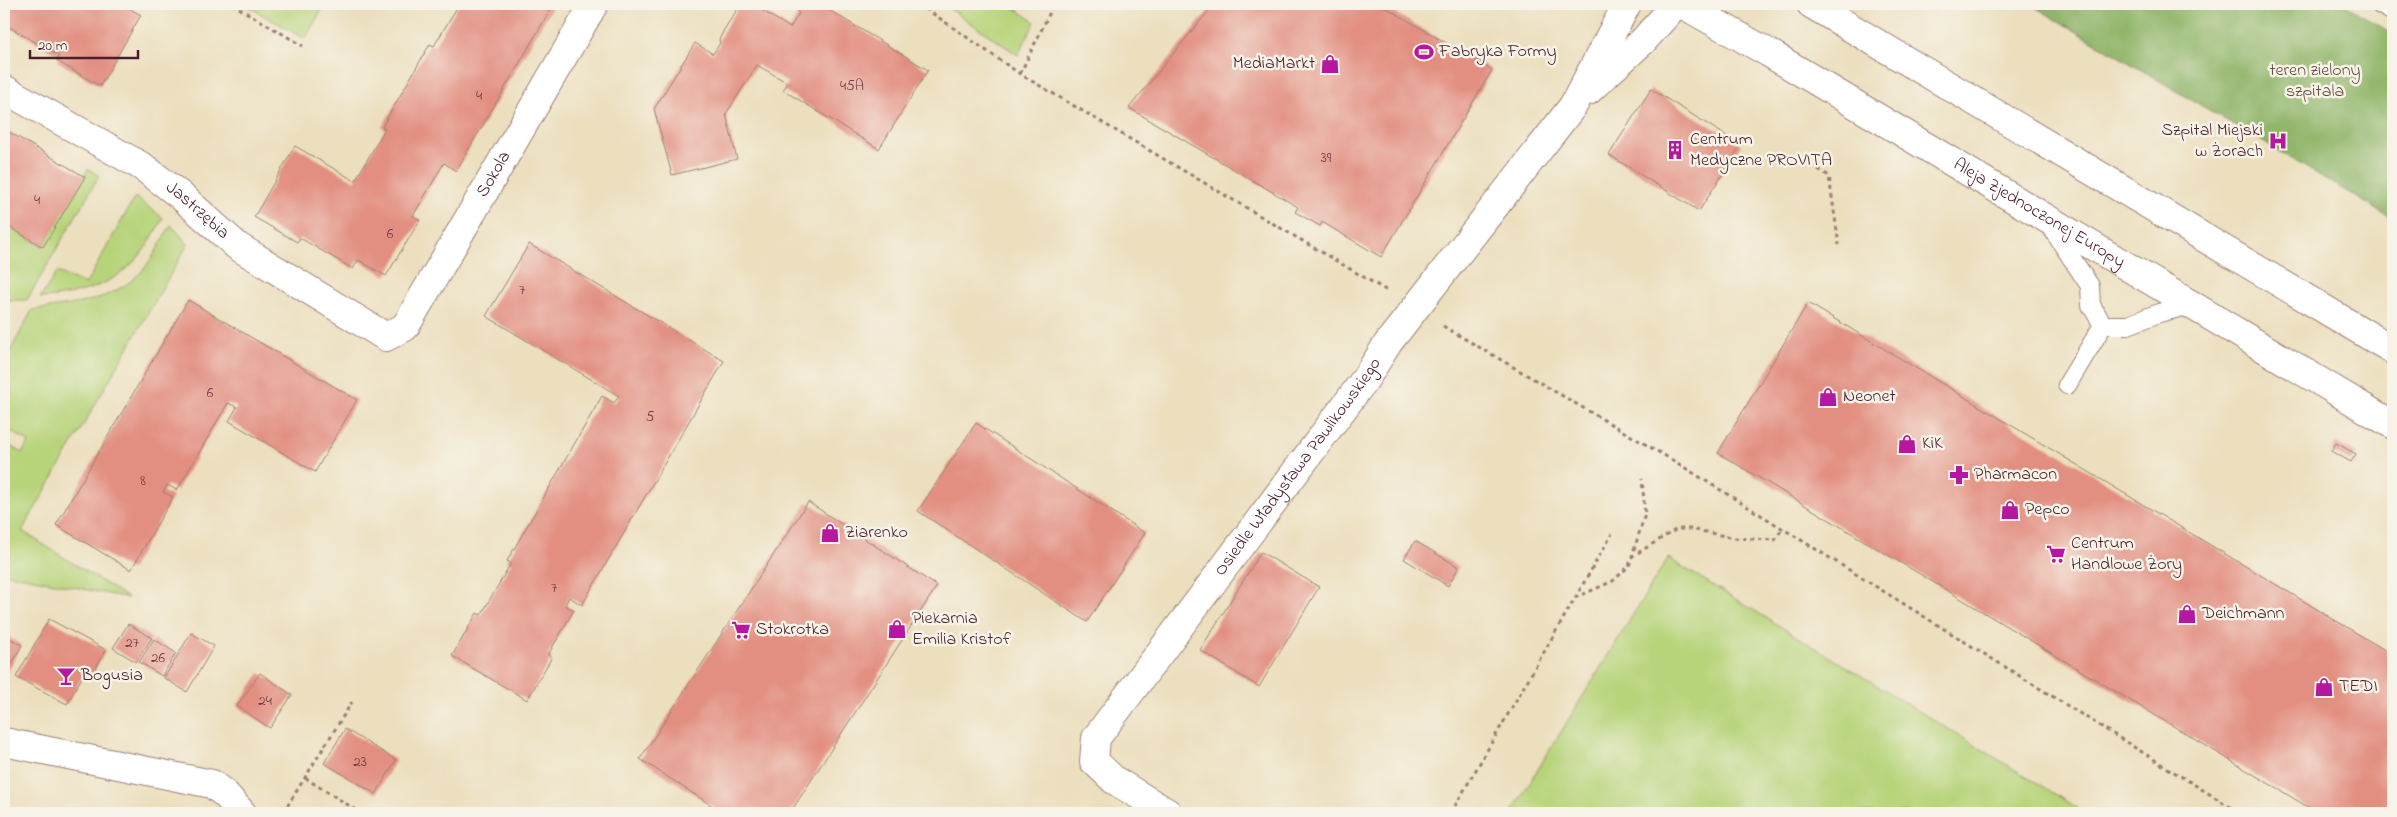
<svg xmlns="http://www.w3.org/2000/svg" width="2397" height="817" font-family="'Indie Flower',sans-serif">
	<rect width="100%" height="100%" fill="#f7f3e8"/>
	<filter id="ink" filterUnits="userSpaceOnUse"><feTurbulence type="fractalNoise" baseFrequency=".02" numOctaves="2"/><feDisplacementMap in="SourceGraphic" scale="10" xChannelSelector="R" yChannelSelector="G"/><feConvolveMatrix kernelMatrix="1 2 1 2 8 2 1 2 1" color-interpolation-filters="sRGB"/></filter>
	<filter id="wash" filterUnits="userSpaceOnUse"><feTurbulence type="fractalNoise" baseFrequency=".0096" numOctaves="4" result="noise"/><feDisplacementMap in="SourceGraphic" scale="20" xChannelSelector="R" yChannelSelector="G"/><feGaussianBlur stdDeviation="1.12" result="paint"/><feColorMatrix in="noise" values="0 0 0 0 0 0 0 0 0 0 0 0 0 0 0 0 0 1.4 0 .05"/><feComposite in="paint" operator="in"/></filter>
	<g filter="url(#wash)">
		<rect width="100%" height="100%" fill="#ecdfbe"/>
		<path fill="#b7d47a" stroke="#807a52" d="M244,4H325L305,39Z
			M943,4H1009L1035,22L1018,55Z
			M88,169L99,176L27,300H4V224L43,247Z
			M135,197L163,218C156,230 149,244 140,255C117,284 76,297 40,298L57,272L86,284Z
			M171,225L188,244L22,531L128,598L4,573V442L22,453L29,442L4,427V363L32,310C73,305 112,302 142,271C154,258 162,239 171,225Z
			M1668,558L2086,813H1511Z"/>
		<path fill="#91b66a" stroke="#6e6a4a" d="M2030,4H2344L2393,34V219Z"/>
		<g id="blocks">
			<path fill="#e28f81" d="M4,4H122L141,15L100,86L57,61L59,56L4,24Z
				M459,4H554L456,171L444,163L413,216L420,220L386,276L358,260L353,269L300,238L297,242L254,217L295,146L355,181L385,129L382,127L430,44L434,46Z
				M741,4H752L790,28L799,13L794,8L796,4H819L928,70L879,149L783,90L788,83L757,65L726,114L737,159L672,175L654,109L695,43L713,54L720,43L719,40L725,28Z
				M1214,4H1380L1492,70L1381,257L1322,222L1320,226L1295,212L1298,207L1129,108Z
				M1651,89L1741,145L1699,211L1609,155Z
				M4,129L85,177L43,247L4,224Z
				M529,244L724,361L582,605L569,597L565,605L574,610L548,655L552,657L527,700L452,656L477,613L481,615L511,563L507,561L602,396L614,403L619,396L486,316Z
				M188,300L357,400L315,472L229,421L237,407L228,403L177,490L167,485L163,492L173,497L131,570L56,525Z
				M1808,303L2393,655V809L2391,813H2318L1718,453Z
				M976,423L1145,533L1087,622L918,511Z
				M2336,443L2356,454L2351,462L2331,451Z
				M808,502L937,586L790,813H723L640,759Z
				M1415,541L1459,567L1448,586L1404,559Z
				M1261,552L1319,587L1259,687L1200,650Z
				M49,619L106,650L92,675L85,672L67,704L16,677Z
				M128,624L152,638L136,662L113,648Z
				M191,633L214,646L187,692L164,678Z
				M4,635L22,645L6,675L4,674Z
				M154,639L176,653L162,676L139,662Z
				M260,673L292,695L270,728L237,706Z
				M345,729L396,760L376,794L324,763Z"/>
		</g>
	</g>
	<g filter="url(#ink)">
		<use href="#blocks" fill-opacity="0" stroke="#9b7f74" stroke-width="1"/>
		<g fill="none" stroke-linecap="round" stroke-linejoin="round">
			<g stroke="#9b7f74" stroke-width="20">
				<path id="service" d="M2379,4L2393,12
					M2049,224L2090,286L2091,305L2103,325
					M2103,325H2128L2159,313L2191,305
					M2067,385L2103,325"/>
			</g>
			<g stroke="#9b7f74" stroke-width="30">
				<g id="minor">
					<path id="s1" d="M4,89L143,167L181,196L237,246L386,337L405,327L594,4"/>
					<path d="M1588,91L1643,41L1676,4"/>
					<path d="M4,742L212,784L226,795L242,813"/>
					<path id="s2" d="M1168,813L1114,780L1094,761L1096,738L1366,378L1388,343L1573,106L1627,4"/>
				</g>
			</g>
			<g stroke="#9b7f74" stroke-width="30">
				<g id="secondary">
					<path id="s3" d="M1682,4L1769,53L2393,425"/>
					<path d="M1811,4L2393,350"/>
				</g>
			</g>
			<path stroke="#9b7f74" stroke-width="3" stroke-dasharray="4 4" stroke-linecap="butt" d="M232,4L303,46
				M919,4L1020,74L1389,292
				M1020,74L1054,4
				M1818,169L1829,176L1839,245
				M1443,326L1674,461L2240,813
				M1631,557L1677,529H1691L1734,538L1775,540L1782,529
				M1575,598L1613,581L1629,566L1645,514L1642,479
				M305,778L361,813
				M283,813L352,702
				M1451,813L1612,534"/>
			<use href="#service" stroke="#fff" stroke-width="18"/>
			<use href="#minor" stroke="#fff" stroke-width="28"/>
			<use href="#secondary" stroke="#fff" stroke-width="28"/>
		</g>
	</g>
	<defs>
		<g id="stadium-bare" transform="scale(1.5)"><path d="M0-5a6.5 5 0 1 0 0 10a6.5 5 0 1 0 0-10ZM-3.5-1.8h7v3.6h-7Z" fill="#b5179e" stroke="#f7f3e8" stroke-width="2.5" paint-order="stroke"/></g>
		<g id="shop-bare" transform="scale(1.5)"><path d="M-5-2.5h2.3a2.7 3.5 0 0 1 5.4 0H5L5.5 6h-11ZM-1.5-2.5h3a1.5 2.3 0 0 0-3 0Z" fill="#b5179e" stroke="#f7f3e8" stroke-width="2.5" paint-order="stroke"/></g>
		<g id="hospital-bare" transform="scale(1.5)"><path d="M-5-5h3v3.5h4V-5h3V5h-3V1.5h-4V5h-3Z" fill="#b5179e" stroke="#f7f3e8" stroke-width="2.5" paint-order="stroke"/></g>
		<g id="building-bare" transform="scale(1.5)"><path d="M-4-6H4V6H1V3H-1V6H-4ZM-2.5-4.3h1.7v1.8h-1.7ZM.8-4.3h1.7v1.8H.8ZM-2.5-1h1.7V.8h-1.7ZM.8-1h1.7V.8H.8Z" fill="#b5179e" stroke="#f7f3e8" stroke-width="2.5" paint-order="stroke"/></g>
		<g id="pharmacy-bare" transform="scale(1.5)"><path d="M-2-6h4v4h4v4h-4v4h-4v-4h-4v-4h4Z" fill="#b5179e" stroke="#f7f3e8" stroke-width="2.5" paint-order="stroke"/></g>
		<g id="supermarket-bare" transform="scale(1.5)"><path d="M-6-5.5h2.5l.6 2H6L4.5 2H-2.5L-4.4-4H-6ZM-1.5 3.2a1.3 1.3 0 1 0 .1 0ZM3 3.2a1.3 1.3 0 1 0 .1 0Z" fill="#b5179e" stroke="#f7f3e8" stroke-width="2.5" paint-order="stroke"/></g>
		<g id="bar-bare" transform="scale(1.5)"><path d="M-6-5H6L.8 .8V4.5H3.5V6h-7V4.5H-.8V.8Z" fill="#b5179e" stroke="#f7f3e8" stroke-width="2.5" paint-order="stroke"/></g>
	</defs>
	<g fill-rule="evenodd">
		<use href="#stadium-bare" x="1424" y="52"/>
		<use href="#shop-bare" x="1330" y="64"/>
		<use href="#hospital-bare" x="2278" y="141"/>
		<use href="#building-bare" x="1675" y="150"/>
		<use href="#shop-bare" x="1828" y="397"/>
		<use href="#shop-bare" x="1907" y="444"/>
		<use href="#pharmacy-bare" x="1959" y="475"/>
		<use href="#shop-bare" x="2010" y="510"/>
		<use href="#shop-bare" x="830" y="533"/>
		<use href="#supermarket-bare" x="2056" y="554"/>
		<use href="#shop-bare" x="2187" y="614"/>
		<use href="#shop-bare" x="897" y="629"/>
		<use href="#supermarket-bare" x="741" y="630"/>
		<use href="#bar-bare" x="66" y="676"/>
		<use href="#shop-bare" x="2324" y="687"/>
	</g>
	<g text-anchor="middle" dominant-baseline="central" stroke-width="5" stroke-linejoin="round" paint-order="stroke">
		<g font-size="15" fill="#703b40">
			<text x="852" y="86">45A</text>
			<text x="479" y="96">4</text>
			<text x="1326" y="158">39</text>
			<text x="37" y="200">4</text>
			<text x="390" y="234">6</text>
			<text x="522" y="290">7</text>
			<text x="210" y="393">6</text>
			<text x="650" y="417">5</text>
			<text x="143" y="481">8</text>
			<text x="554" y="588">7</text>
			<text x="132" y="643">27</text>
			<text x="158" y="658">26</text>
			<text x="265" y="701">24</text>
			<text x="360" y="762">23</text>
		</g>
		<g font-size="18" fill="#4a1f2b" stroke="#f7f3e8" text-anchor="start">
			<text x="1439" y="52">Fabryka Formy</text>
			<text x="1315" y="64" text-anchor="end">MediaMarkt</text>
			<text x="2263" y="131" text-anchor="end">Szpital Miejski<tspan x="2263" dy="21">w Żorach</tspan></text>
			<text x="1690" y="140">Centrum<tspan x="1690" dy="21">Medyczne PROVITA</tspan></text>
			<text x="1843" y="397">Neonet</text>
			<text x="1922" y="444">KiK</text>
			<text x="1974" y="475">Pharmacon</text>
			<text x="2025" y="510">Pepco</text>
			<text x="845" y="533">Ziarenko</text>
			<text x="2071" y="544">Centrum<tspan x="2071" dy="21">Handlowe Żory</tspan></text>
			<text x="2202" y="614">Deichmann</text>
			<text x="912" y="619">Piekarnia<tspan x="912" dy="21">Emilia Kristof</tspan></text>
			<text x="756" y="630">Stokrotka</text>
			<text x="81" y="676">Bogusia</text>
			<text x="2339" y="687">TEDI</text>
		</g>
		<g font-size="18" fill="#654c3f" stroke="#f7f3e8">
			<text x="2315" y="71">teren zielony<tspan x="2315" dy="21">szpitala</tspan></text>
		</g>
		<g font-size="18" fill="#4a1f2b" stroke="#f7f3e8">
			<text stroke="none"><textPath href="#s1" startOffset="655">Sokola</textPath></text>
			<text stroke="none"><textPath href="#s1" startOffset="229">Jastrzębia</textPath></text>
			<text stroke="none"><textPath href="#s3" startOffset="414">Aleja Zjednoczonej Europy</textPath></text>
			<text stroke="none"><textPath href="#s2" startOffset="452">Osiedle Władysława Pawlikowskiego</textPath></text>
		</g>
	</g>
	<rect width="2397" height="817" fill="none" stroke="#f7f3e8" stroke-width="20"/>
	<path d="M30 50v8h108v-8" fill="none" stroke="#4a1f2b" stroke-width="2.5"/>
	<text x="38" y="50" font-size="15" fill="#4a1f2b" stroke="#f7f3e8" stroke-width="4" paint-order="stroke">20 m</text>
</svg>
